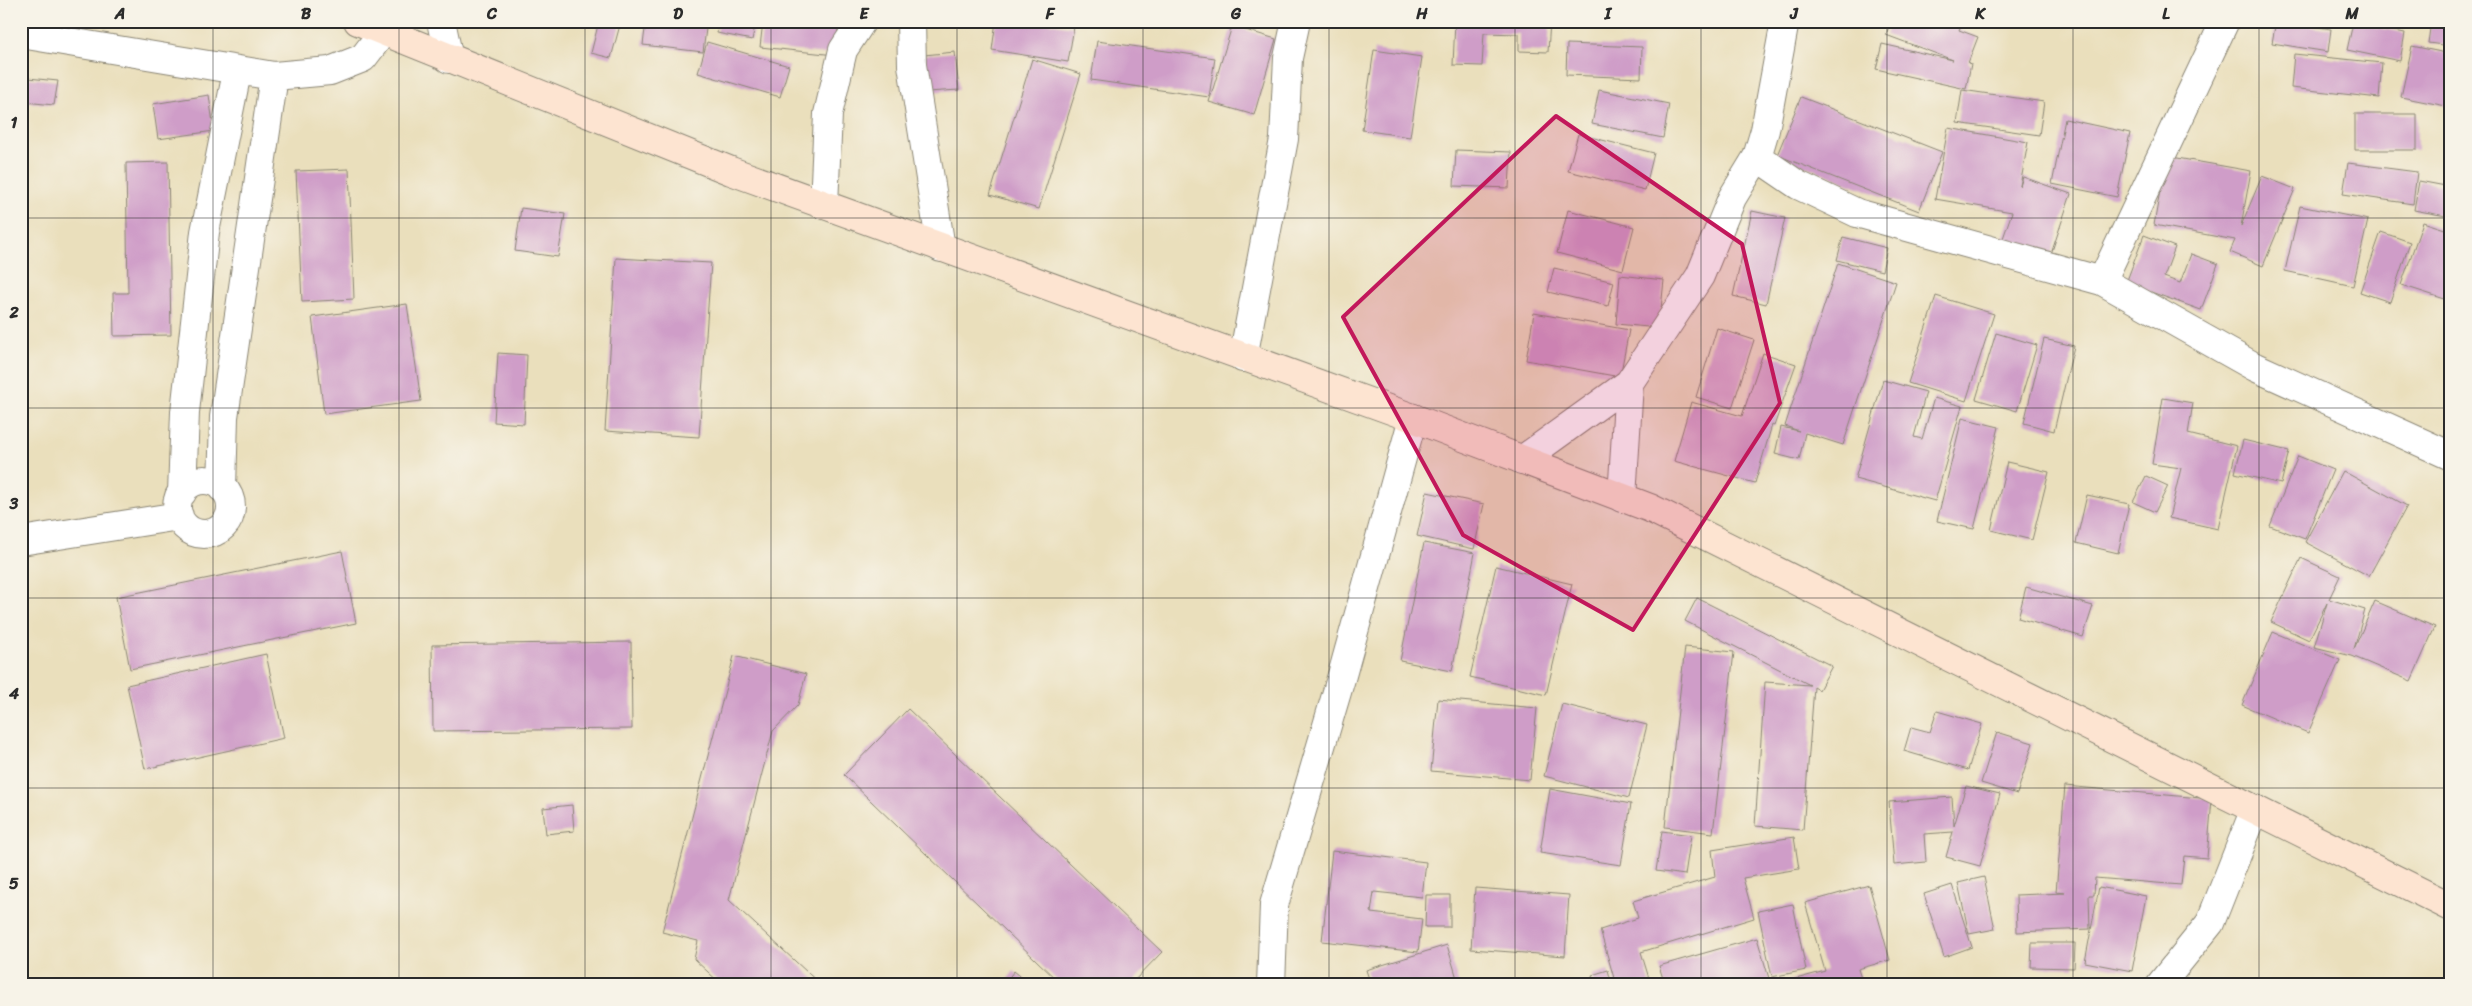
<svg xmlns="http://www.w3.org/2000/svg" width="2472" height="1006" font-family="Sriracha,sans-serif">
	<rect width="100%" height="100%" fill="#f7f3e8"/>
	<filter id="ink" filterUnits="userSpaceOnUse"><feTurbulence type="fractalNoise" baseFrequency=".02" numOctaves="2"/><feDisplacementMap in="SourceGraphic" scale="10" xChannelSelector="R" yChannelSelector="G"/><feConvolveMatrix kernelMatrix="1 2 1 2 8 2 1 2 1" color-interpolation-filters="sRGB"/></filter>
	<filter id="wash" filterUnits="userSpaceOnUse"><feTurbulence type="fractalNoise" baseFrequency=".0096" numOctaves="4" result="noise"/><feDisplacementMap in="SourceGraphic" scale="20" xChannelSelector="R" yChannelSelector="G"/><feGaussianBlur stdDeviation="1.12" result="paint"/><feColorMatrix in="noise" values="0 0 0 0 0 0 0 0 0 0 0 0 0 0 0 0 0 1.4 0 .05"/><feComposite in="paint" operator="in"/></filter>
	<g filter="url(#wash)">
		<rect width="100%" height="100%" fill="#eadfbc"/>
		<g id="blocks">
			<path fill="#cf9dc8" d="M599,21L620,25L611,58L591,53Z
				M646,21H707L703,52L643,45Z
				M719,21H756L752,40L717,33Z
				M763,21H839L835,55L760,47Z
				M996,21H1035L1074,27L1068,62L992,50Z
				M1455,21H1550L1548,52L1519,51V34L1484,33L1482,66L1453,65Z
				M1891,21H1963L1959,30L1978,37L1968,63L1971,64L1966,89L1876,69L1882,44L1953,60L1886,35Z
				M2276,21L2331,29L2328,52L2272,43Z
				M2431,21H2451V46L2428,43Z
				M2353,23L2405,33L2400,61L2347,50Z
				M1232,26L1276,39L1254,115L1209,102Z
				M1097,41L1215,58L1209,97L1091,80Z
				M707,42L789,66L780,97L698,73Z
				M1567,44L1642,47L1641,78L1566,75Z
				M2412,46L2451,54V107L2401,97Z
				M1374,50L1422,57L1410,137L1362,130Z
				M955,52L959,90L927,92L924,55Z
				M2294,54L2382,63L2379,98L2291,88Z
				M1032,59L1081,74L1039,209L990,195Z
				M28,78L58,81L54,105L25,102Z
				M1599,90L1669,104L1663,138L1592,124Z
				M1962,90L2044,102L2039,135L1957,123Z
				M209,95L214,131L158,139L153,104Z
				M1801,97L1942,152L1919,211L1777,155Z
				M2355,114H2417V150H2355Z
				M2065,119L2130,133L2117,197L2052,184Z
				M1948,128L2028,142L2020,186L2023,177L2071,194L2047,266L1999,250L2012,212L1935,199Z
				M1578,134L1654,153L1645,190L1568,171Z
				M1456,150L1511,152L1509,188L1454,186Z
				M2166,156L2251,171L2241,226L2262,176L2295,189L2263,266L2230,252L2235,240L2154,225Z
				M168,162L171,335L114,336L113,293H128L126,163Z
				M2348,163L2417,172L2413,204L2343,194Z
				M349,169L354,299L302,302L296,171Z
				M2419,181L2451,187V217L2414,210Z
				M2300,206L2368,220L2353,286L2285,271Z
				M521,208L565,214L558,257L515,251Z
				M1568,210L1634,227L1623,270L1557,253Z
				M1752,211L1785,218L1766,304L1733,296Z
				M2423,222L2451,231V301L2401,285Z
				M2381,232L2410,242L2390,302L2360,292Z
				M2144,235L2175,247L2164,277L2180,283L2191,254L2218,264L2201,310L2126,283Z
				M1843,237L1887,248L1882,271L1837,260Z
				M616,258L711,263L699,437L605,431Z
				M1838,263L1896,282L1843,445L1805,433L1799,460L1775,454L1781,427L1799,431L1785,426Z
				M1554,268L1614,282L1608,306L1548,292Z
				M1620,275L1664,280L1659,328L1616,324Z
				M1936,296L1994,314L1966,401L1908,383Z
				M407,304L421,401L324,414L312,317Z
				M1534,313L1629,330L1620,377L1526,360Z
				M1717,328L1754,340L1732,408L1696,397Z
				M1996,333L2037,345L2017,411L1976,399Z
				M2044,339L2074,346L2054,431L2024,423Z
				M498,353L527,355L524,424L494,422Z
				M1763,353L1796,364L1774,426L1772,425L1755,483L1674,461L1691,402L1742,416Z
				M1883,380L1926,392L1914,437L1922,439L1934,398L1962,406L1935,501L1855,479Z
				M2163,398L2193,403L2188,434L2237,446L2218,529L2169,518L2181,468L2152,464Z
				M1962,418L1999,427L1974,529L1937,521Z
				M2243,440L2289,451L2281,484L2235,473Z
				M2298,456L2333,470L2305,539L2270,526Z
				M2007,462L2049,472L2032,540L1991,530Z
				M2343,471L2407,506L2369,576L2305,542Z
				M2146,476L2168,486L2155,512L2133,502Z
				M1427,492L1484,504L1474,549L1417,536Z
				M2087,495L2129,504L2118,553L2076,543Z
				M1424,543L1475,553L1452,671L1400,661Z
				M342,551L356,623L130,669L116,597Z
				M2301,558L2340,576L2329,599L2365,610L2354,649L2375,601L2435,627L2411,681L2352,656L2314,647L2327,603L2309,640L2271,622Z
				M1496,566L1572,584L1546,695L1470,677Z
				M2026,587L2093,606L2083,637L2018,618Z
				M1697,598L1832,666L1819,690L1814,687L1803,830L1755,826L1765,682L1810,685L1685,621Z
				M2273,632L2340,660L2308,733L2242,705Z
				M631,642L632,729L433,731L432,645Z
				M1685,647L1734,652L1713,833L1665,827Z
				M266,654L284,738L145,769L127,685Z
				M734,656L806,674L798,705L773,731L729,900L821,985H722L694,959L698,941L662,932Z
				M1438,699L1537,708L1530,780L1431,771Z
				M1562,704L1647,725L1629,798L1544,776Z
				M908,709L1162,952L1130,985H1062L844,775Z
				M1937,711L1982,724L1968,770L1904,751L1911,727L1930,732Z
				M1997,732L2033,743L2017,794L1981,783Z
				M1966,786L2000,794L1980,866L1946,857L1953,832L1924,834L1926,862L1894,865L1889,802L1952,797L1954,826Z
				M2065,786L2212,799L2207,858L2184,856L2181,885L2095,878L2094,895H2089L2090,929L2017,932L2016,895L2065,893L2056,892Z
				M1550,789L1631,804L1621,865L1540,853Z
				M572,805L574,831L546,834L543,808Z
				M1662,831L1691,835L1685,875L1656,871Z
				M1794,837L1799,869L1743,878L1754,918L1641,952L1651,985H1616L1600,930L1638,918L1633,901L1715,877L1712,850Z
				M1332,851L1426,862L1422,897L1374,892L1371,913L1422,919L1418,952L1322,941Z
				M1984,877L1995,929L1969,934L1958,883Z
				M1869,885L1890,960L1858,969L1863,985H1786L1785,982L1825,971L1805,903Z
				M1952,885L1972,947L1944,957L1924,894Z
				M2099,887L2146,896L2132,971L2085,962Z
				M1475,888L1569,895L1565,956L1471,949Z
				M1426,895H1450V927H1425Z
				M1793,904L1806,970L1772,977L1758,911Z
				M1757,938L1771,985H1665L1659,966Z
				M2032,943H2075L2074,968L2031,967Z
				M1447,945L1459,985H1371L1366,970Z
				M1608,970L1612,985H1594L1592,975Z
				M1014,971L1031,985H1003Z"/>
		</g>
	</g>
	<g filter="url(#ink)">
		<use href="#blocks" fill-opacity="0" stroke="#8a8574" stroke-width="1"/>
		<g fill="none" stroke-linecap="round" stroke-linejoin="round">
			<g stroke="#8a8574" stroke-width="30">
				<path id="minor" d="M441,21L449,59
					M911,21L912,65L941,248
					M21,34L274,76L330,71L363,58L376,41L379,31
					M1757,157L1798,185L1857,213L2102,281L2255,367L2451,456
					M824,205L828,114L843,50L862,21
					M2102,281L2225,21
					M1243,358L1284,139L1288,58L1296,21
					M1522,460L1629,383L1700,276L1732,198L1757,157L1765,130L1785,21
					M177 507a27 27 0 1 1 54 0a27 27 0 1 1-54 0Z
					M222,488L224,417L274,76
					M182,493L185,412L205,232L237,72
					M1622,498L1629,383
					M21,541L179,516
					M1271,985L1274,905L1342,675L1413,418
					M2160,985L2210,923L2255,809"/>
			</g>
			<g stroke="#8a8574" stroke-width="30">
				<path id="secondary" d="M358,21L731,171L1413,418L1650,508L2451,907"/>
			</g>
			<use href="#minor" stroke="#fff" stroke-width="28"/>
			<use href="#secondary" stroke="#fde4d1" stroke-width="28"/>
		</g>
	</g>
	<path fill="#c2185b" fill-opacity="0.2" stroke="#c2185b" stroke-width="4" stroke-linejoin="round" d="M1556,116L1742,244L1780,403L1633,630L1463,535L1343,317Z"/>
	<path fill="none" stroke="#2b2b2b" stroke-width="1" stroke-opacity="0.55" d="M213,21V985M399,21V985M585,21V985M771,21V985M957,21V985M1143,21V985M1329,21V985M1515,21V985M1701,21V985M1887,21V985M2073,21V985M2259,21V985M21,218H2451M21,408H2451M21,598H2451M21,788H2451"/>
	<rect width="2472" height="1006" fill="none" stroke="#f7f3e8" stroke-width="55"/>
	<rect x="28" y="28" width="2416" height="950" fill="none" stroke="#2b2b2b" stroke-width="2"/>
	<g font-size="16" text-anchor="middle" font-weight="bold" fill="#2b2b2b">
		<text x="120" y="19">A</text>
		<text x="306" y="19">B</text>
		<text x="492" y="19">C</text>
		<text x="678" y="19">D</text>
		<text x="864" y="19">E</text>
		<text x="1050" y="19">F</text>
		<text x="1236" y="19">G</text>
		<text x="1422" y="19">H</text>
		<text x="1608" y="19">I</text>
		<text x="1794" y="19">J</text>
		<text x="1980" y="19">K</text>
		<text x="2166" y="19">L</text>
		<text x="2352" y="19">M</text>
		<text x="14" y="128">1</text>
		<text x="14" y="318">2</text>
		<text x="14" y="509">3</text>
		<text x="14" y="699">4</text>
		<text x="14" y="889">5</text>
	</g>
</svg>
